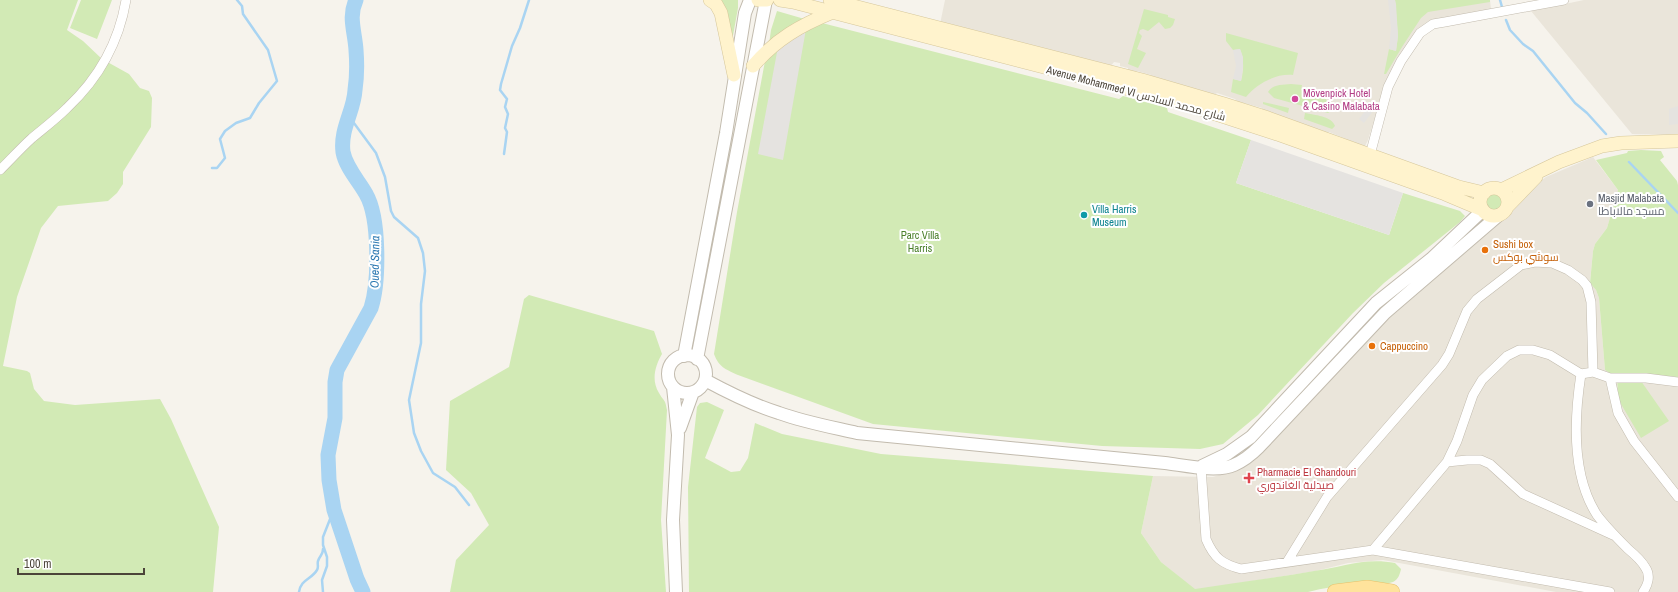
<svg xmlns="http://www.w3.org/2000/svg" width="1678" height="592" font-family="'Archivo Narrow',Cairo,sans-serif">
	<rect width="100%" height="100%" fill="#f6f3ec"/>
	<path fill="#eae5da" d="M945,0H1490L1491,9L1415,35L1387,79L1368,140L1365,146L1362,147L1347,141L1346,139L1329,132L1326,134L1262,110V108L1244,103L1243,104L1238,102L1235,99L1217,93L1214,95L1152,78L1151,75L1137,71L1134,74L1128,71V68L1120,66V63L1114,62L1110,67L940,24Z
		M1584,0H1678V135L1632,134L1531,11Z
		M1593,157L1618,190L1607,228L1595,244L1593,251L1590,282L1596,290L1599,298L1605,370L1617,373L1618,399L1641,381V374L1678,377V592H1556L1383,560L1348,563L1316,571L1195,590L1161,562L1141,533L1153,476L1213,477L1234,470L1255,460L1377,329L1492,230L1525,193L1546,177Z"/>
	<path fill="#d2eab5" d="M0,0H78L67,30L83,41L102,59L129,74L140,88L149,91L152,98L151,127L123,172V184L117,193L108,201L58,206L41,228L17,297L3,366L27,371L30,373L34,389L44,401L75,405L160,399L171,419L219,527L213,592H0Z
		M81,0H112L97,39L70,28Z
		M715,0H738V8L732,41Z
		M1395,0H1490V2L1428,12L1421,18L1402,47L1386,74H1384L1389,49L1396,51L1398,36Z
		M1144,9L1168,15V17L1175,19L1173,25L1170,28L1165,29L1159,22L1148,31L1143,29L1140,30L1139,33L1142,36L1137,49L1146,53L1138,68L1128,64Z
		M777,11L808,20L769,44L771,30Z
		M822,23L1119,99L1123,96L1167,108L1168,112L1251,140L1236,183L1389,235L1403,193L1460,211L1465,216L1460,222L1384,283L1353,313L1258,415L1223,444L1200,449L1102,446L873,424L738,375C725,369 719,367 714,354L737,212L765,61L792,38Z
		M1226,33L1298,53L1293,75C1276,73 1256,84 1246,97L1231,92L1233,79L1241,81C1244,70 1244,59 1240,49L1233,50L1226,41Z
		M1291,84L1302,85L1301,90L1308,92L1309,88C1319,92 1331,100 1331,111L1328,113L1274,98L1268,92C1273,84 1282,85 1291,84Z
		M1263,102L1289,108L1288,113L1263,104Z
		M1305,113C1314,115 1332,116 1335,126L1332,129L1304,119Z
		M1641,150L1661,151L1664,157L1660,160L1677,181L1678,185V377L1642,374L1641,381L1669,421L1641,438L1618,399L1617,374L1610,373L1605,370L1599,298L1596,290L1590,283L1593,251L1595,244L1607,228L1618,190L1596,160L1627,153L1628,151Z
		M1485 202a9 9 0 1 1 18 0a9 9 0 1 1-18 0Z
		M529,295L654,331L662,354C655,366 651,380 659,393C664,402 665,398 667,410L661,520L666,592H450L456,560L489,525L471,493L446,470L450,401L509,367L524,299Z
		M707,402L724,410L705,458L731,472L740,471L748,458L755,423L782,434L881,454L1153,476L1141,533L1161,562L1195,589C1235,583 1274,578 1314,571C1342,567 1366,557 1395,563L1401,569C1400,574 1398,580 1393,582C1382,586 1367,583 1355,584C1339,586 1323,588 1308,592H689L688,487L697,407L700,403Z"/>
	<path fill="#e5e3e0" d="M1388,0H1395L1396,4L1398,36L1396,51L1389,49L1391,28Z
		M806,29L783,160L758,154L778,47Z
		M1240,49L1243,57V67L1241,81L1233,79L1236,66L1233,50Z
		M1678,106V124L1669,125V109Z
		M1368,107L1373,111L1364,123L1359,119Z
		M1251,140L1403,193L1389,235L1236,183Z"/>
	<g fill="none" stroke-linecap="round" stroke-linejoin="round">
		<path stroke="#a9d4f2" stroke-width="2.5" d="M1500,0L1502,7
			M1506,20L1510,30L1523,44L1533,51L1575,103L1587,113L1606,134
			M348,115L376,153L385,177L391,211L394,217L418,238L423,253L425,271L421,304V343L409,400L414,433L421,451L433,473L455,487L469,505
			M504,154L507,132L505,128L508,114L505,107L507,99L500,90L501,84L512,46L520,28L529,0
			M1629,162L1678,213
			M212,168H217L225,158L220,139L225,131L236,123L250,118L259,103L277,81L268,50L243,14L242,6L237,0
			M299,592C301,579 311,580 317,570C319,567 317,564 318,561C320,555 323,555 323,549
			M323,592L322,580L327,566V557L323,545V537L334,509"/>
		<path stroke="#a9d4f2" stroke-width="15" d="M356,0C348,17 355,32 356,50C357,63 357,77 355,90C354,111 340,129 343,152C346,168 359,181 366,194C380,218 379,283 371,308L337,370L335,382V418L328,455L329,480L334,510L357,579L363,592"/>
		<g stroke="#c2bbae" stroke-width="10">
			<path id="minor" d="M1370,155L1388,87L1401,61L1420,33L1433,24L1445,22L1564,0
				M0,170C11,159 21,148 32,138C44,128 56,119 67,108C98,79 119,42 126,0
				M1581,374C1574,419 1571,475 1597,515C1606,527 1617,538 1628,549C1634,554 1641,560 1645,567C1651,575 1648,585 1643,592
				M1610,378H1646L1678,382
				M1447,462L1457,441L1473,395L1482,380L1507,356L1519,350H1533L1550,355L1581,374L1593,372L1610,378L1618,413L1634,441L1678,497
				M1201,467L1206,539C1214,558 1222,564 1241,569L1373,550L1610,592
				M1373,550L1447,462L1467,460H1481L1490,464L1523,494L1615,536
				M1287,562L1327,497L1442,365L1449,354L1467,311L1477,299L1521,265L1535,262L1552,263L1568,270L1582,280L1587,286L1591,302L1593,372"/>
		</g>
		<g stroke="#c2bbae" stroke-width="14">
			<path id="tertiary" d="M668 374a19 19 0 1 1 38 0a19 19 0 1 1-38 0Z
				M684,356L726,133L745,13L750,0
				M697,359L766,0
				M705,380C729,393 753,405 779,413C804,422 831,427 857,433L1165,463C1183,465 1217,473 1234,465C1243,461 1252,454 1259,447L1385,313L1499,215
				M673,387L678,435L673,520L676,592
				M680,428L693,392
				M1202,466L1227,454L1251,437L1376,303L1431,259L1483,210"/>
		</g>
		<g stroke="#d6c79b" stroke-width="14">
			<path id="secondary" d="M710,0L716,4L721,13L734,75
				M758,0H767
				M780,0L793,2L1179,102L1277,134L1445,194L1483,210
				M830,0L1142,80L1224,104L1268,118L1459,187L1484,193
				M753,66C776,39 801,25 833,12
				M1480 202a14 14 0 1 1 28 0a14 14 0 1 1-28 0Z
				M1501,190L1559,162L1602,146L1621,143L1678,141
				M1508,206L1536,177"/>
		</g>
		<g stroke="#e6c16a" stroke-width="16">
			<path id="primary" d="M1335,592L1367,588L1392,592"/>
		</g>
		<use href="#minor" stroke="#fff" stroke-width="9"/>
		<use href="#tertiary" stroke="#fff" stroke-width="12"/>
		<use href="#secondary" stroke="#fff3cd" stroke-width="13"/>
		<use href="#primary" stroke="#ffe39c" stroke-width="15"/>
	</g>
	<circle fill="#d1479c" stroke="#fff" stroke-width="1.5" cx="1295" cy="99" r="4"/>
	<circle fill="#6b7280" stroke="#fff" stroke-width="1.5" cx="1590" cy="204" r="4"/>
	<circle fill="#0f9aa8" stroke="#fff" stroke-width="1.5" cx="1084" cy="215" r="4"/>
	<g fill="#e8710a" stroke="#fff" stroke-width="1.5">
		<circle cx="1485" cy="250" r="4"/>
		<circle cx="1372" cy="346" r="4"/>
	</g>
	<path fill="#e0444e" stroke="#fff" stroke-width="1.5" d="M1247 472h4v4h4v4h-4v4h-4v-4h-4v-4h4z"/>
	<g text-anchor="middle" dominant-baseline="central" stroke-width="4" stroke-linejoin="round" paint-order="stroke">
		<g font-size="11" fill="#4b4439" stroke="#fff">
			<text transform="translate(1136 93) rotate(15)">Avenue Mohammed VI شارع محمد السادس</text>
		</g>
		<g font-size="11" fill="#b23c85" stroke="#fff" text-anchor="start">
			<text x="1303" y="93">Mövenpick Hotel<tspan x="1303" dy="13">&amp; Casino Malabata</tspan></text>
		</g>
		<g font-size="11" fill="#5b616d" stroke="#fff" text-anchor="start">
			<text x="1598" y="198">Masjid Malabata<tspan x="1598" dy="13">مسجد مالاباطا</tspan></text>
		</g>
		<g font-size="11" fill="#0d838f" stroke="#fff" text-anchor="start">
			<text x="1092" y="209">Villa Harris<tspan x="1092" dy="13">Museum</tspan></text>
		</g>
		<g font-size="11" fill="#4a7f2a" stroke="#fff">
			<text x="920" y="235">Parc Villa<tspan x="920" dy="13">Harris</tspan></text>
		</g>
		<g font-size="11" fill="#c56008" stroke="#fff" text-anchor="start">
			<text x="1493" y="244">Sushi box<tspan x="1493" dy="13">سوشي بوكس</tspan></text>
			<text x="1380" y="346">Cappuccino</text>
		</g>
		<g font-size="11" fill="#be3a42" stroke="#fff" text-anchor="start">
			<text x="1257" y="472">Pharmacie El Ghandouri<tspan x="1257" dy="13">صيدلية الغاندوري</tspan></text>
		</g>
		<g font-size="12" font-style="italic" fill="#2e7ab2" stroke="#fff">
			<text transform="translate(375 262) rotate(-89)">Oued Sania</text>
		</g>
	</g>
	<path d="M18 568v6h126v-6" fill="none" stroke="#4b4439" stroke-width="2"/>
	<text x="24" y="568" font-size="12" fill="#4b4439" stroke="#ffffff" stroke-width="3" paint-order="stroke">100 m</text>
</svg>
